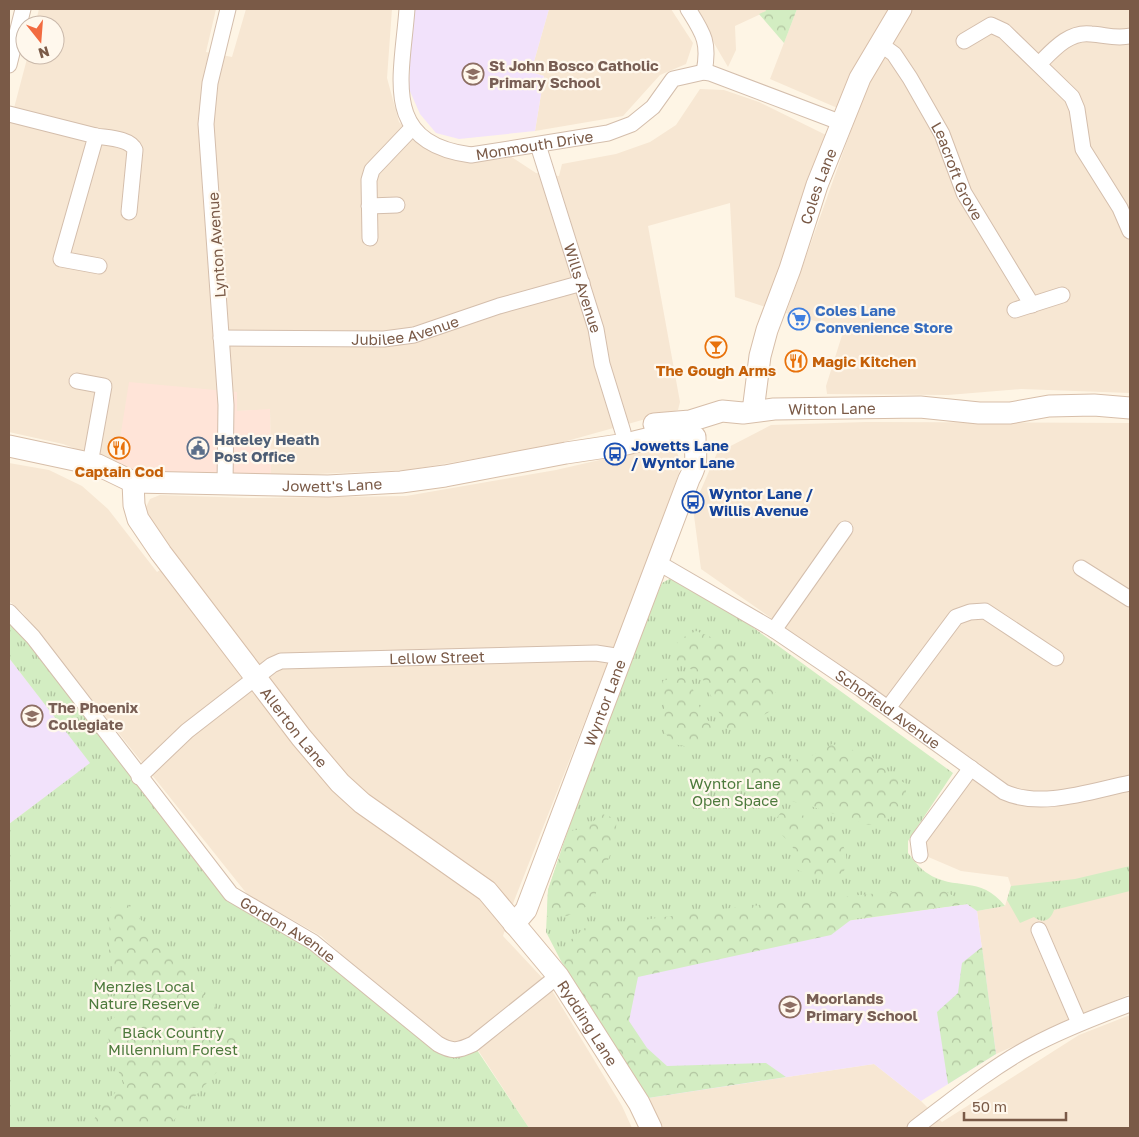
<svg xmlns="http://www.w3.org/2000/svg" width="1139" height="1137" font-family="'Golos Text',sans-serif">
	<defs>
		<pattern id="grass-tufts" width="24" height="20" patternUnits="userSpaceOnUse" patternTransform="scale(1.25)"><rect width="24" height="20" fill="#d3edc2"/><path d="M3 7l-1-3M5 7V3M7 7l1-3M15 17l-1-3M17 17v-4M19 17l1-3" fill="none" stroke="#b0c39f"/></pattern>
		<pattern id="forest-crowns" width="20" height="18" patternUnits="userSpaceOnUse" patternTransform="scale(1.25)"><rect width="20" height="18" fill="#d3edc2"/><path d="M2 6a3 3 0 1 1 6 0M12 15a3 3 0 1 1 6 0" fill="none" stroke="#b0c39f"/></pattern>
	</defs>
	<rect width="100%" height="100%" fill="#fef5e5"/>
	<path fill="#f7e7d3" d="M39,9H216L206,52L232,57L246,9H392L387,78L399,122L431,152L465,160L501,159L510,156L536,173L559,176L562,164L616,154L650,142L676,125L700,89L724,90L759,102L828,136L769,308L735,297L730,203L648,226L680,402L678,410L549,446L408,470L271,476L270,410L236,411L237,393L116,464L63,444L9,432V127L28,55H55V25H35Z
		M549,9H671L693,43L686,64L660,75L623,116L535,131L544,76L531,72Z
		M694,9H765L767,11L735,26L736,50L728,67Z
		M797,9H1130V393L1021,389L948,395L827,394L826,386L844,329L786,313L856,116L770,79Z
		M866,422L1130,423V994L996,1054L977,911L1005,906L1011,886L1008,877L961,871L926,856L925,839L980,764L701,569L693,508L717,453L771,425Z
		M665,445L677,453L682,463L659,533L514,901L503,936L548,984L622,1106L632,1128H529L476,1047L448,1045L369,980L321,936L247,894L22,612L9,601V463L49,470L82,486L108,509L157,572L178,559L149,517L146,507L150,499L160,495L249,498L406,496L556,470Z
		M1130,1015V1128H661L648,1098L874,1064L921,1101L942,1122L1079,1035Z"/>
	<path fill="#ffe4d8" d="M129,382L237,392V411L270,409L271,476L139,471L116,464Z"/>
	<path fill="#f2e2fb" d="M412,9H549L531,72L544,76L535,131L459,139L436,133L420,114L409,89Z
		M9,658L91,763L9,824Z
		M967,904L977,911L996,1054L921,1101L874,1064L648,1098L561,961Z"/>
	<path fill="url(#grass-tufts)" d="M673,577L736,615L953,773L908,841V853C913,859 920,869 927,873C955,892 980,874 1005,906L977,911L967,904L561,961L546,932L548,890L583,786L645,622L662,583Z
		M9,612L231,894L313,942L438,1044H473L529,1128H9V824L90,763L9,658Z
		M1130,866V891L1054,910C1050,921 1043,924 1034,917L1020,923L1007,900L1011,886L1075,879Z"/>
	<path fill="url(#forest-crowns)" d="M765,9H797L784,43L759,14L766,11Z
		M696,631L723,642L753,663L765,683L777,694L775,708L740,730L727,729L701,675L673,659L678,640Z
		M677,676L690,679C695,697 699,711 712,725L708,739L692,748L674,744L665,733L663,681Z
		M832,744L870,755L894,778L907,784L905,798L896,813L883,823L868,825L801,803L769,798L755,789L747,774L751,762L769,757L804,760Z
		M782,811C810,813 860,838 843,873C824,879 812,878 794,868L798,858L791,844L775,828L776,819Z
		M602,814L617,819L614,844L592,904L567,916L547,917L548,890L568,831L584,829Z
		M938,887L967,904L852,919L831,935L638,977L629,1021L647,1048L667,1066L766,1063L786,1077L648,1098L561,961L568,942L585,928L722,909Z
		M125,901L244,1041L167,1128H89L105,1101L125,1085L113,1060L105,1023L130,1008L117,989L109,952L110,908Z
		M982,947L996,1054L948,1084L937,1012L958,993L962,963Z"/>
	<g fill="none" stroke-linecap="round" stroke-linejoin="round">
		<g stroke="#d4beac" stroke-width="17">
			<g id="street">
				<path id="s1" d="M407,9C402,77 380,143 471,155L608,133L632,124L653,107L673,79L704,72L710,73L842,123"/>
				<path d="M688,9C703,33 710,42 704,72"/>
				<path d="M964,41L991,25L1004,31L1072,97L1077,109L1083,149L1120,208L1130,231"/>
				<path id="s2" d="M879,43L894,54L910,78L942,134L964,193L1032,305"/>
				<path d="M1039,64C1053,50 1069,31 1091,34C1106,35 1115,39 1130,36"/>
				<path d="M9,65L23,9"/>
				<path d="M9,114L96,136L61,259L99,266"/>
				<path d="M96,136C107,138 130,138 135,150L129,212"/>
				<path id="s3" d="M538,145L596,329L602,364L623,432"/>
				<path d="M369,206L397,205"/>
				<path d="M370,238L369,180L372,170L412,128"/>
				<path d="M1015,310L1062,295"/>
				<path id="s4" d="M221,338L384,339L414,335L499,306L582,283"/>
				<path d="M77,381L104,386L90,464"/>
				<path d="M225,484L226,405L206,124L210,83L228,9"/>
				<path id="s5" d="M657,562L774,630L861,689L1004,792C1041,809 1091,791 1130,783"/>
				<path d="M1081,568L1130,599"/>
				<path id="s6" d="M9,612L33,637L231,894L313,942L438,1044C452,1052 458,1051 473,1044L558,976"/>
				<path d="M774,630L845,529"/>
				<path d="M888,708L956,617L970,612L985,611L1056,658"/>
				<path id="s7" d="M139,777L187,731L272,665L281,661L596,653L622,657"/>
				<path d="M920,855L918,840L971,768"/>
				<path d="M1039,930L1079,1023"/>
				<path d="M915,1128C952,1100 988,1070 1028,1048C1061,1030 1095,1017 1130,1004"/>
			</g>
		</g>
		<g stroke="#d7bea9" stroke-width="23">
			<g id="secondary">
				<path id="s8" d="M753,411L760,356L767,330L790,269L817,185L860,78L901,9"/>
				<path id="s9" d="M654,424L690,421L722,411L743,413L774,409L920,407L979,413H1010L1049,406L1094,405L1130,408"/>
				<path id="s10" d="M9,446L98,465L133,482L328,486L401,482L445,476L566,453L626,444L663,435L679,436"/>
				<path id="s11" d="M133,482L134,505L138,519L161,553L301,737L340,783L362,803L487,891L558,976L639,1103L651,1128"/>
				<path id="s12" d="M514,924L526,910L689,479C699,461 695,456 695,437"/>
			</g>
		</g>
		<use href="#street" stroke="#fff" stroke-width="15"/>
		<use href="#secondary" stroke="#fff" stroke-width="21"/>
	</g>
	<defs>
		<g id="school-ring" transform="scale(1.125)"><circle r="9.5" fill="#fff8ed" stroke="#8d6e63" stroke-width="1.5"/><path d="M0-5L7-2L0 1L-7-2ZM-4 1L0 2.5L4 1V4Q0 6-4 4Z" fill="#8d6e63"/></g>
		<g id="supermarket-ring" transform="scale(1.125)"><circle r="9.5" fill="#fff8ed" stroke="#3f7fe0" stroke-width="1.5"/><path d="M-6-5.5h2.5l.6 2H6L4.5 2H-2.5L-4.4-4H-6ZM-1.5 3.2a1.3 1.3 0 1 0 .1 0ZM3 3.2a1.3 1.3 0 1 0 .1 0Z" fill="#3f7fe0"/></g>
		<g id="bar-ring" transform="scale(1.125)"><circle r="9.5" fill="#fff8ed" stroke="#e8710a" stroke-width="1.5"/><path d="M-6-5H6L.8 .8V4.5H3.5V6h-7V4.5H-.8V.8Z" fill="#e8710a"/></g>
		<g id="restaurant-ring" transform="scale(1.125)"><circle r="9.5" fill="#fff8ed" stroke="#e8710a" stroke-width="1.5"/><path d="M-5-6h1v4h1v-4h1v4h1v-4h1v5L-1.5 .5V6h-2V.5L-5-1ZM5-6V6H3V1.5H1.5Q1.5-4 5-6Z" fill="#e8710a"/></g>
		<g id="civic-ring" transform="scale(1.125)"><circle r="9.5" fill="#fff8ed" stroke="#5c6f8a" stroke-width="1.5"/><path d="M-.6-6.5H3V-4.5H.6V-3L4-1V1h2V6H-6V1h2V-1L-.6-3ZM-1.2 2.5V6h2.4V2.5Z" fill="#5c6f8a"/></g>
		<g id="bus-ring" transform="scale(1.125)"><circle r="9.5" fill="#fff8ed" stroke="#1a4fb4" stroke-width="1.5"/><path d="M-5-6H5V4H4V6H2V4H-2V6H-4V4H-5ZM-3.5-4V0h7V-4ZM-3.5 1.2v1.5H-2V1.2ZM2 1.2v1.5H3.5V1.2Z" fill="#1a4fb4"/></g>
	</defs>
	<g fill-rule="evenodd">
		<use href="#school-ring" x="473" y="74"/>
		<use href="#supermarket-ring" x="799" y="319"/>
		<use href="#bar-ring" x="716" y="347"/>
		<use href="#restaurant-ring" x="796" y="361"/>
		<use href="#restaurant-ring" x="119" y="448"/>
		<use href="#civic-ring" x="198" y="448"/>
		<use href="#bus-ring" x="615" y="454"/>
		<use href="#bus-ring" x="693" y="502"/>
		<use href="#school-ring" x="32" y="716"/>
		<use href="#school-ring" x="790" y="1007"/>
	</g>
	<g text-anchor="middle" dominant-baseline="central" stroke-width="4.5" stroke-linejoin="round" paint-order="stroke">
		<g font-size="15" font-weight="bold" fill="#785e54" stroke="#fff8ed" text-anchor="start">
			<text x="489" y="65">St John Bosco Catholic<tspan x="489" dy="17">Primary School</tspan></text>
			<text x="48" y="707">The Phoenix<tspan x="48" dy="17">Collegiate</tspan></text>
			<text x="806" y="998">Moorlands<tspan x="806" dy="17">Primary School</tspan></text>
		</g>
		<g font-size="15" fill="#7a5a47" stroke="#fff8ed">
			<text stroke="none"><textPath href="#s1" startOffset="251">Monmouth Drive</textPath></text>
			<text stroke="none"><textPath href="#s2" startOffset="152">Leacroft Grove</textPath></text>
			<text stroke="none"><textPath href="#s8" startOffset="235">Coles Lane</textPath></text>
			<text transform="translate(216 245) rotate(-94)">Lynton Avenue</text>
			<text stroke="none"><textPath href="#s3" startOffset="150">Wills Avenue</textPath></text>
			<text stroke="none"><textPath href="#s4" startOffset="185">Jubilee Avenue</textPath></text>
			<text stroke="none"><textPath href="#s9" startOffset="180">Witton Lane</textPath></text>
			<text stroke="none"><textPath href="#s10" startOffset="329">Jowett's Lane</textPath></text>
			<text stroke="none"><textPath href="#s7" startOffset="340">Lellow Street</textPath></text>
			<text stroke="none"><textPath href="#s12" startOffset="240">Wyntor Lane</textPath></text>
			<text stroke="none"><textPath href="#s5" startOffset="274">Schofield Avenue</textPath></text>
			<text stroke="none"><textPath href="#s11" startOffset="298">Allerton Lane</textPath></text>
			<text stroke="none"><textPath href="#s6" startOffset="426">Gordon Avenue</textPath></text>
			<text stroke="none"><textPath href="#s11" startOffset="719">Rydding Lane</textPath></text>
		</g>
		<g font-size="15" font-weight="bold" fill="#366cbe" stroke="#fff8ed" text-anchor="start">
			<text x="815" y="310">Coles Lane<tspan x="815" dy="17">Convenience Store</tspan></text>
		</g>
		<g font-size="15" font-weight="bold" fill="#c56008" stroke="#fff8ed">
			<text x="812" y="361" text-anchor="start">Magic Kitchen</text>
			<text x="716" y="370">The Gough Arms</text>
			<text x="119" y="471">Captain Cod</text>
		</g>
		<g font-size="15" font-weight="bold" fill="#4e5e75" stroke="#fff8ed" text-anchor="start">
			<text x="214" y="439">Hateley Heath<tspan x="214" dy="17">Post Office</tspan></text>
		</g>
		<g font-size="15" font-weight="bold" fill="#164399" stroke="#fff8ed" text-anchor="start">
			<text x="631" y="445">Jowetts Lane<tspan x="631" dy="17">/ Wyntor Lane</tspan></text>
			<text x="709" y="493">Wyntor Lane /<tspan x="709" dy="17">Willis Avenue</tspan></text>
		</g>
		<g font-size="15" fill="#4d7a3c" stroke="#fff8ed">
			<text x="735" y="783">Wyntor Lane<tspan x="735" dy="17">Open Space</tspan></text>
			<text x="144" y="986">Menzies Local<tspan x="144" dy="17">Nature Reserve</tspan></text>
			<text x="173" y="1032">Black Country<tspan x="173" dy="17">Millennium Forest</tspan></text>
		</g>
	</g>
	<rect width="1139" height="1137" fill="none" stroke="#7a5a47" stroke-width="20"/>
	<g transform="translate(40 40) rotate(163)"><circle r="24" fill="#fff8ed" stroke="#cab9ab"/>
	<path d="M0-4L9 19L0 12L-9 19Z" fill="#f26b40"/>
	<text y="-8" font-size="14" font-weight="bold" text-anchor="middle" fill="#7a5a47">N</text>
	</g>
	<path d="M964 1112v8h102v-8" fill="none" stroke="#7a5a47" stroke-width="2.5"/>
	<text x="972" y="1112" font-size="15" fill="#7a5a47" stroke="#fff8ed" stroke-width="4" paint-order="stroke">50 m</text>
</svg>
